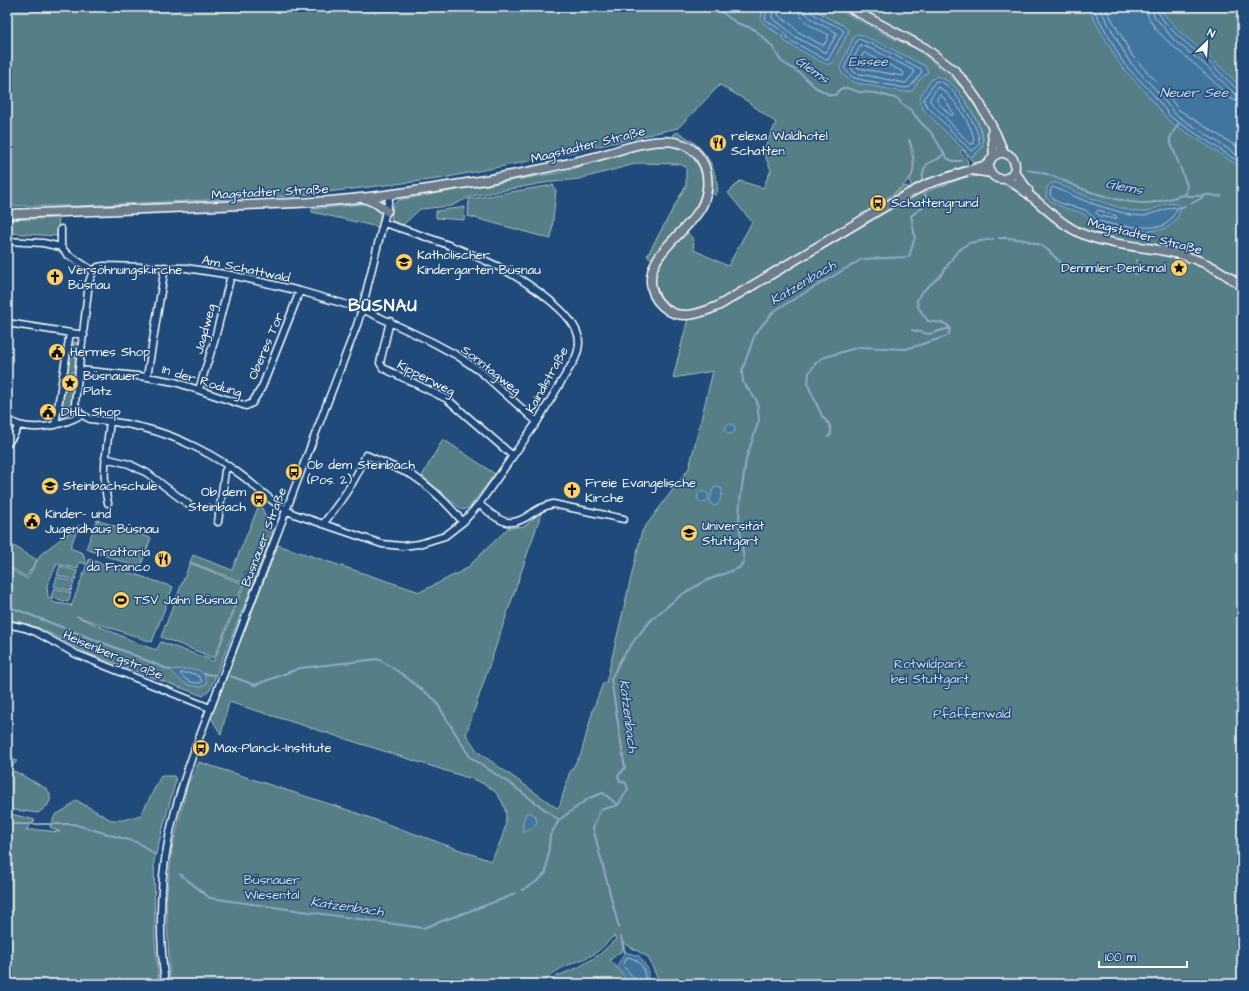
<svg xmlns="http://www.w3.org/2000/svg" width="1249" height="991" font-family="'Architects Daughter',sans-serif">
	<rect width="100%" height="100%" fill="#1f4a7a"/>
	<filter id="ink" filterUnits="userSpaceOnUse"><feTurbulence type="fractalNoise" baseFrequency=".025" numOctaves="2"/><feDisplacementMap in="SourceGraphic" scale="8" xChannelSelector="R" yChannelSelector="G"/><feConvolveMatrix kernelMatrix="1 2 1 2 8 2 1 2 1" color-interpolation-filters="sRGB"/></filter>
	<g filter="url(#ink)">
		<path fill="#547e86" stroke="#aabec2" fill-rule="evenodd" d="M7,7H764L761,19C768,33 817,53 833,61L848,33L843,25L828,18L811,7H834L892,38L916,48L952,78L965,91L982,117L991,114C982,100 974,86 963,74C933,44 893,27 857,7H1242V984H660L648,957L622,942L623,950L610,960L631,984H548L557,976L579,967L599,955L616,939L614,936C607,942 600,951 592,955C574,965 556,965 544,984H170L166,901L172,849L188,783L199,762L345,809L491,861C503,837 517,812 492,789C488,786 483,784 478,781L229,702L221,735C218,728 214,724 211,717L278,545L420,592L466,569L508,528L525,526L542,511L466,734L478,752L557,808L560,805L569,774L581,754L593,710L603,683H606L642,531L689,468L713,371L673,378L688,318L715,312L722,309L912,197L963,178L979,176L978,164L973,162L963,151L964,150L971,157C975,154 981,151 982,146C988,132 964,98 955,88C952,84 947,81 943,78L931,80C924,91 916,97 924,110L963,149L960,152C965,157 971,161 966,167L962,168L964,166L924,181V180L911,186L909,180C917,171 914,150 909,139C911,149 914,162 913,171C911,183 894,192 886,199L883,198L881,200V201L875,205L873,210L717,303C708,306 699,310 690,311C668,312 649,292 657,270C662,254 676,243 687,232L693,239L694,250L728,266L752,222L728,193L740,181L763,188L771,170L763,151L776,123L747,101L720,85L678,128L565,154L438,179L293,196L78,206H7ZM855,35L925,66L928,72L919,80L912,91L856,83C850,80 841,75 840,67Z
			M675,133C679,132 682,134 686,137C702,147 712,160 716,179C717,185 719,190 716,195L713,194L712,193C712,170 707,153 686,141C682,139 677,139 673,137Z
			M659,145C674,145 688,149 696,162C719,197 674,235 653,259L647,256L686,185V167L679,164L639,163L579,179L544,183L472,196L451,206L420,209L403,225L394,223L391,219L393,205L399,200L562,172L648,146Z
			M553,185L556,191L551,239L468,216L469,199Z
			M908,186L909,188L907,189L888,201L887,200L903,187Z
			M363,204H370L380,210V220L378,227L312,212V209Z
			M465,207L464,220L436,218V211Z
			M59,218L57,236L7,233V220Z
			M75,341V345L77,342L74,372L70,373L67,370L71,348Z
			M69,379L73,382L71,412L69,415L61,418L59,416L64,382Z
			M443,439L495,474L469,508L462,510L422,476Z
			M260,503L273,534L210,690L203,696L87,653L42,629L21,622L7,620V567L27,579L41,554L79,525L70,548L83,553L86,564L79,562L78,569L57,564L47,585L48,597L55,603L71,605V607L89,559L173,587L152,642L76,616L142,645L156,650L161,642L214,661L245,583L190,562L193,555L232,570Z
			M97,520L151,538L140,568L86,549Z
			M9,543L37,560L26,577L7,565V546Z
			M190,563L243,584L214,658L161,637Z
			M60,566L77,571L75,580L57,575Z
			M57,577L74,582L71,591L54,586Z
			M54,588L71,593L68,602L51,597Z
			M12,759L17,761L7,773V761L10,763Z
			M14,771L47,789L50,794V801L47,806L38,813L7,809V777Z
			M161,776H174L176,780L154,861L155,941L159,984H7V813L35,820L26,830H39L60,832L50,827L55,815L66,809L76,800L111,820H123L141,815Z"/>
		<path fill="#42749e" stroke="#8eacc5" d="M764,7H811L828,18L843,25L848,30V33L833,61L830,64H825L784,41L782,36L763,23L761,19Z
			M1089,7H1160L1161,11L1182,34L1209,56L1242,88V168L1169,121L1148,95L1121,66L1091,14Z
			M859,34L880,43L925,66L928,72L919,80L912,91L904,92L856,83C850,80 840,75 840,67L855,35Z
			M936,76C943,78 950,82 955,87C964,97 987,133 982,146C980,151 975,154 971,157L924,110C923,107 920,104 920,101C919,94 931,80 936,76Z
			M1052,183H1057C1076,193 1095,200 1115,206C1124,209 1133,212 1143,212C1155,211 1170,197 1181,207C1180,216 1172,227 1163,229C1150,233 1108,230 1096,224C1090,222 1088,216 1082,213C1069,209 1056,207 1046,197L1047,187Z
			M725 429a5 5 0 1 1 10 0a5 5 0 1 1-10 0Z
			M716,487L721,488C724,493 720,503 715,506L711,504L710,500L713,489Z
			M697.5 497a5.5 5.5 0 1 1 11 0a5.5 5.5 0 1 1-11 0Z
			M182,669C198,670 202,667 207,683L202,687C186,686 181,682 170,670Z
			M526,813H532L536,817L537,822C533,828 530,831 523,832V822Z
			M625,952L639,956L648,969V977L651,984H634L617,966Z"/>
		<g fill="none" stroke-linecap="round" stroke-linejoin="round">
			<path stroke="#b3c7d8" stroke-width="1" d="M768,7L765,18L766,20L785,33L788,39L826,60H828L844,31C836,23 811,19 809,7
				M773,7L772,18L788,30L792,35L826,53L837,33C827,26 805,21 804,7
				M779,7L778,15L792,25L797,31L822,45H824L829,35C817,29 799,23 798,7
				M1093,7L1095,12L1124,64L1151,92L1172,118L1242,164
				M1099,7L1129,61L1155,89L1175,114L1242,158
				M1105,7L1133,57L1160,85L1179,110L1242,150
				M1146,7C1146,29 1184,54 1199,68C1210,78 1220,88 1230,98L1236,101L1242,102
				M1152,7L1154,16L1175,41L1203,63L1234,93L1242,96
				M1157,7C1158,23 1194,49 1207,60C1217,69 1227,80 1238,90L1242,91
				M859,39L879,47L921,69L922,72L910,87L905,88L858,79L852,77L844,68L857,40Z
				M861,45L876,51L913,70L914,73L907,82L905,83L855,73L850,66Z
				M865,53L903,72L904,75L902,76L858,68L857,65L863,54Z
				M936,81C942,81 948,86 952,90C960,100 982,132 979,144C978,147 975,149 972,151L970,150L928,107L924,102V99Z
				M938,87C950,91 978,131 973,144H970L930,101V99Z
				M940,95L944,98L953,112V115H950L937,101V99Z
				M1053,187L1090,203L1130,215L1144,216L1173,207L1176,208L1177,210C1173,216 1169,223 1162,226C1150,229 1108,226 1097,220C1092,218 1090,213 1085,210C1076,206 1053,205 1050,194L1051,189Z
				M1099,210L1116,216L1117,218L1115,219L1100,216L1096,213Z
				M181,673C189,673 200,672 202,682C195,685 186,681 181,675Z
				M637,984L636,980L623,966L627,957C634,958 643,963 644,971C645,976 645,979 646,984"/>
			<path stroke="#8eacc5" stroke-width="2" d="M714,7L737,23L754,29L772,46L781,61L801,74L815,87L830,95H835L840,89L846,88L860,92L876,93L898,99L902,104L911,110L921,123L931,132L947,158L953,161H961
				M1178,124L1170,138V141L1187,185L1186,193L1184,195
				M1027,170C1049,172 1065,182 1085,190C1103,196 1123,202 1142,203C1156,204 1170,198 1184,195C1193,198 1202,194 1211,195C1215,196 1217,197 1221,196
				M922,180C925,153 936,167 944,153
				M1191,204L1205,196
				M1178,208L1185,206
				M999,238H1008L1025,240L1040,245L1048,250L1063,265L1070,267L1081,266L1128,270L1137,275
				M1137,270V260
				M912,330L929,334L950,328
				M828,437L831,434V429L829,424L822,416L808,385L809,373L815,364L822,358L852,349L861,347L906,349L945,337L949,334L950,328C946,321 935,323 928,321L918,307L917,300L920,294L942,274L955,254L962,248L969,243L993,239
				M7,606L119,649L170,670
				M204,674L215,675
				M230,676L255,685L300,668L378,659L402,674L435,700L470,757L512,785L559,820
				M618,805L600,810L593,828L619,928
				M7,824H73L139,843L154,854
				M180,874L210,898L423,928L508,897L515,893
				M522,890L536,882L546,873L550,836L559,820L589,798L603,793L618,805L628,789L626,783L620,781L618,776L625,768L611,679L621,659L636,638L652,619L681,595L705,581L739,568L744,561L739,521L740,501L746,459L759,420L757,401L743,382L742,371L755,334L774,311L862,259L909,257L915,237L911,216L925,205L927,199L924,192
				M621,937L625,952"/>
			<g stroke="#fff" stroke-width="9">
				<path id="minor" d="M61,229V247
					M7,241L43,243L61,247L67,254L93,271
					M93,271L89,282L75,403C77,412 81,415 90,419C108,421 126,423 144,428C178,436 217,456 245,478C261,491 275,505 294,514L382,544L402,546L419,544L445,536L463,522L479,504L537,422L575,359C578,352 580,342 578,335C570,307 510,271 484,260C452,245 418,234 384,223
					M93,271L98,267L104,266L186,268L231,275L300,291L362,309L432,342L458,356L481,372L537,422
					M390,321L380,363L383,368L447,399L513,456
					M7,323L84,335
					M79,370L147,377L175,382L246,406L252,403L262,387L300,291
					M147,377L165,267
					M199,389L214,342L231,275
					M7,420C11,421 15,424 19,425C39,431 64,424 81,415
					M55,425L70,333
					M7,444L13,436L19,425
					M105,458L129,464L147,473L188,504
					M108,503C101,476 107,449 110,421
					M479,504C498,519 507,531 531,514C538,509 544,506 553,504L624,519
					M218,522L225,471L228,467
					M323,524C341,501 355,482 366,455L412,475C432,488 448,504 463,522
					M7,624L25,628L36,632L76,654L210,708
					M165,984C159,936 159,885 169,837C175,806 185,776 196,746L357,325L362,309L390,195"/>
			</g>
			<g stroke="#fff" stroke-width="11">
				<path id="major" d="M848,7L925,48L955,71L969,88L980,104L996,134L1004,153
					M992,132L994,156
					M989 166a13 13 0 1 1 26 0a13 13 0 1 1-26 0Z
					M972,170L991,173
					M1014,171L1028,190
					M1006,179C1035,194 1054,223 1085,235C1109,244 1135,246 1160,250C1190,255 1219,267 1242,287
					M366,199L376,203L387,211
					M7,214C77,212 148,209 218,206C259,204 300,204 340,200C389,196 437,188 485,180C527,172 568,165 609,153C640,144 688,126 705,167C709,179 708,192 703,204C690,232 643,254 652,289C654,298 661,306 669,311C685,320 703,312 718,306L884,207L927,184L989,164"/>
			</g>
			<use href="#minor" stroke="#1f4a7a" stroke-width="6"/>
			<use href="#major" stroke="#6d7d8c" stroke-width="8"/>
		</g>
	</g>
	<defs>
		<g id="restaurant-disc" transform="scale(0.9)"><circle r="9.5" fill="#ffd166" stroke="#1f4a7a"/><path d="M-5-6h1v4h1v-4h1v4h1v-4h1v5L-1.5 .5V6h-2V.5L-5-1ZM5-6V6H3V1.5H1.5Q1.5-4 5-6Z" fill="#111"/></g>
		<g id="bus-disc" transform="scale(0.9)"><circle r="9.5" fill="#ffd166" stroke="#1f4a7a"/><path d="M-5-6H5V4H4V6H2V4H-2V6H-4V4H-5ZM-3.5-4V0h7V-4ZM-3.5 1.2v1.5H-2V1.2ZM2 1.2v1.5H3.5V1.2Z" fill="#111"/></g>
		<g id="school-disc" transform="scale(0.9)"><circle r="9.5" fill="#ffd166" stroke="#1f4a7a"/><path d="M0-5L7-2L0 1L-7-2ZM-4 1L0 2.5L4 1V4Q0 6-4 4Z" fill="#111"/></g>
		<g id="sight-disc" transform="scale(0.9)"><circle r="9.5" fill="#ffd166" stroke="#1f4a7a"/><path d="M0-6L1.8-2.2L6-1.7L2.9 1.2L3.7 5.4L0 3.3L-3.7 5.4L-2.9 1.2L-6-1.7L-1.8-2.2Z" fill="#111"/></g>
		<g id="church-disc" transform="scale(0.9)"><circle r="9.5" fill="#ffd166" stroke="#1f4a7a"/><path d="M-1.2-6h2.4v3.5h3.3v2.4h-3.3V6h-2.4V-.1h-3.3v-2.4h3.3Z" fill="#111"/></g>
		<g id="civic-disc" transform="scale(0.9)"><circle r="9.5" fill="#ffd166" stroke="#1f4a7a"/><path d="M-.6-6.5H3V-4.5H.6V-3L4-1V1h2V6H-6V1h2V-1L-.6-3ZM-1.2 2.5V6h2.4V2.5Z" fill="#111"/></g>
		<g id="university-disc" transform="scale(0.9)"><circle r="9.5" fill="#ffd166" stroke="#1f4a7a"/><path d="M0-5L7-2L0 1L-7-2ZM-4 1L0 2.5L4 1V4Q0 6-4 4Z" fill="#111"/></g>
		<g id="stadium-disc" transform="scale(0.9)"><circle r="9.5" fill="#ffd166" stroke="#1f4a7a"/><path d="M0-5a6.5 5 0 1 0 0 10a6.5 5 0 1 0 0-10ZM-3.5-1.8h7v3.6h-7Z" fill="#111"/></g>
	</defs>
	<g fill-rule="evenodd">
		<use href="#restaurant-disc" x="718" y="143"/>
		<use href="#bus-disc" x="878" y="203"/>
		<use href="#school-disc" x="404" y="262"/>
		<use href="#sight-disc" x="1179" y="268"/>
		<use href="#church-disc" x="55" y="277"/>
		<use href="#civic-disc" x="57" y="352"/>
		<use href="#sight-disc" x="70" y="383"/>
		<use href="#civic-disc" x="48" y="412"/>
		<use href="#bus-disc" x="294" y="472"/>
		<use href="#school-disc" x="50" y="486"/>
		<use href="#church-disc" x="572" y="490"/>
		<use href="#bus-disc" x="259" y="499"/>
		<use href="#civic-disc" x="32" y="521"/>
		<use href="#university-disc" x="689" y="533"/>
		<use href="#restaurant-disc" x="163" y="559"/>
		<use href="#stadium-disc" x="121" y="600"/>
		<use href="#bus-disc" x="201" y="748"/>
	</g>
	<g text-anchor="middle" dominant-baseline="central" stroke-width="3" stroke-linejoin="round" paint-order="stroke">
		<g font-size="13" fill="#fff" stroke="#1f4a7a" text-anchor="start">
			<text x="731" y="136">relexa Waldhotel<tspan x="731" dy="15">Schatten</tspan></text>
			<text x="891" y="203">Schattengrund</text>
			<text x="417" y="255">Katholischer<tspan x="417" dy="15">Kindergarten Büsnau</tspan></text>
			<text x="1166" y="268" text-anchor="end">Demmler-Denkmal</text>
			<text x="68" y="270">Versöhnungskirche<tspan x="68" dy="15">Büsnau</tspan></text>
			<text x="70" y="352">Hermes Shop</text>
			<text x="83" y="376">Büsnauer<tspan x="83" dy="15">Platz</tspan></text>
			<text x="61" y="412">DHL Shop</text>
			<text x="307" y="465">Ob dem Steinbach<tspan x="307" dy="15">(Pos. 2)</tspan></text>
			<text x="585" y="483">Freie Evangelische<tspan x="585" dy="15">Kirche</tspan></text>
			<text x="63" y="486">Steinbachschule</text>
			<text x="246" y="492" text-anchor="end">Ob dem<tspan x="246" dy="15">Steinbach</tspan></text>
			<text x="45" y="514">Kinder- und<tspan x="45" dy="15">Jugendhaus Büsnau</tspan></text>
			<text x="702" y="526">Universität<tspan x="702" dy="15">Stuttgart</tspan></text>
			<text x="150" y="552" text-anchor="end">Trattoria<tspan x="150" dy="15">da Franco</tspan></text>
			<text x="134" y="600">TSV Jahn Büsnau</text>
			<text x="214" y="748">Max-Planck-Institute</text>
		</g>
		<g font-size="13" fill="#fff" stroke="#1f4a7a">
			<text transform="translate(588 145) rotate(-14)">Magstadter Straße</text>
			<text transform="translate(270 192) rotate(-3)">Magstadter Straße</text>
			<text transform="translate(1145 236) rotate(14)">Magstadter Straße</text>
			<text transform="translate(246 269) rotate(12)">Am Schattwald</text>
			<text transform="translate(205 329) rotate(-75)">Jagdweg</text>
			<text transform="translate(266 346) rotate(-67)">Oberes Tor</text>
			<text transform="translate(491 370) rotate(38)">Sonntagweg</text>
			<text transform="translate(426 378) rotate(27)">Kipperweg</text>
			<text transform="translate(547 380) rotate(-61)">Kaindlstraße</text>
			<text transform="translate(202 381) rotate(17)">In der Rodung</text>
			<text transform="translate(264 537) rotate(-69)">Büsnauer Straße</text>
			<text transform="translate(113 655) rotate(23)">Heisenbergstraße</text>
		</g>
		<g font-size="13" fill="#d4dfe1" stroke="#1f4a7a">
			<text x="930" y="664">Rotwildpark<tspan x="930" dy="15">bei Stuttgart</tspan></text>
			<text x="972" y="714">Pfaffenwald</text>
			<text x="272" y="880">Büsnauer<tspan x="272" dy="15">Wiesental</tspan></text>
		</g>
		<g font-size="14" font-style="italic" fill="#d0dce7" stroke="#1f4a7a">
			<text x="868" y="62">Eissee</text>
			<text transform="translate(812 70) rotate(35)">Glems</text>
			<text x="1194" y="93">Neuer See</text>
			<text transform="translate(1124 187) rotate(11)">Glems</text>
			<text transform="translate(803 283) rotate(-31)">Katzenbach</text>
			<text transform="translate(628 716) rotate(83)">Katzenbach</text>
			<text transform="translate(347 907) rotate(8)">Katzenbach</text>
		</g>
		<g font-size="17" font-weight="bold" letter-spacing="1" fill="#fff" stroke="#1f4a7a">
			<text x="383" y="306">BÜSNAU</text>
		</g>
	</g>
	<rect width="1249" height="991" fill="none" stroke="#1f4a7a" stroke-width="24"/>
	<rect x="12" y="12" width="1225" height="967" fill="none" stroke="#fff" stroke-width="1.5" filter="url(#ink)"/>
	<g transform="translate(1207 42) rotate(25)" stroke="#1f4a7a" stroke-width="3" paint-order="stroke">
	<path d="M0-3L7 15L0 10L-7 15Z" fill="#ffffff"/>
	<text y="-6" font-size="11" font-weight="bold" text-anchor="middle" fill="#ffffff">N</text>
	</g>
	<path d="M1099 961v6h88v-6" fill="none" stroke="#ffffff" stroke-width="2"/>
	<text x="1105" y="961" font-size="12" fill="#ffffff" stroke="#1f4a7a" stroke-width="3" paint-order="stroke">100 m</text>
</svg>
